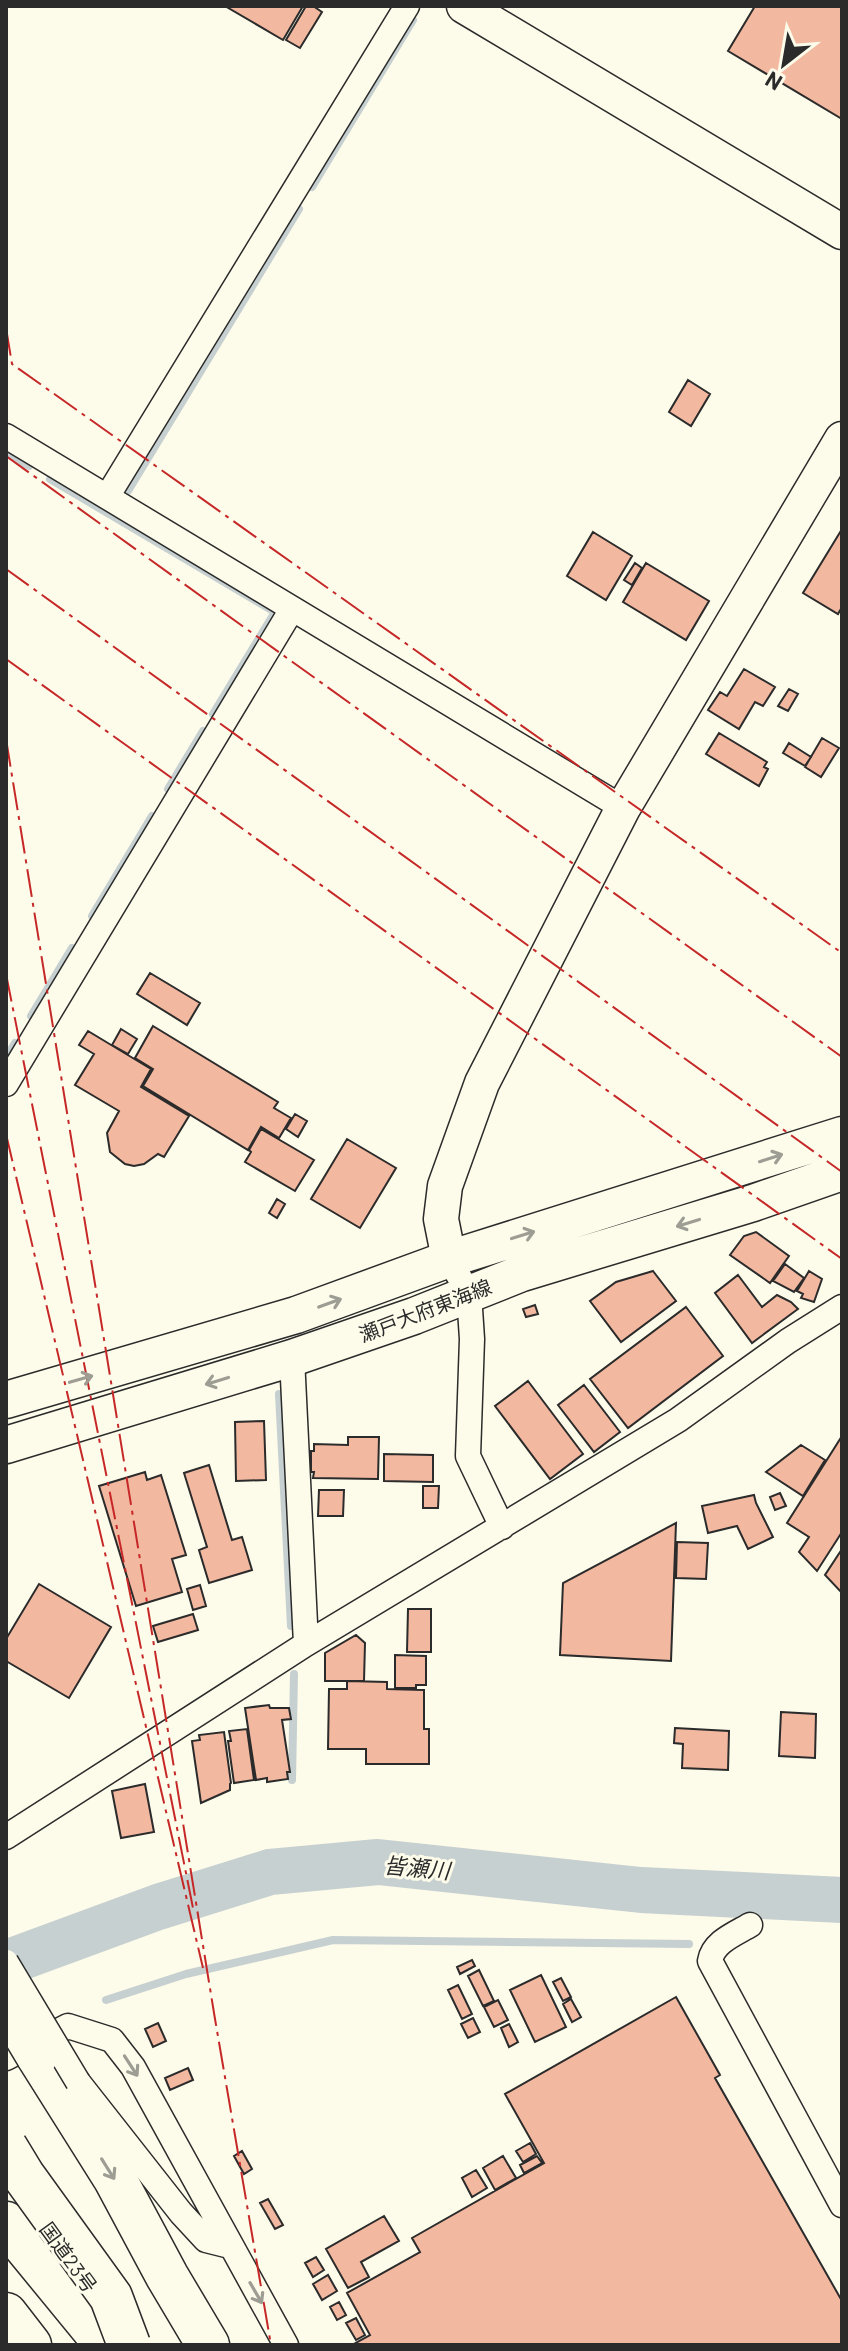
<svg xmlns="http://www.w3.org/2000/svg" width="848" height="2351" font-family="Barlow,'Noto Sans JP',sans-serif">
	<rect width="100%" height="100%" fill="#fdfbea"/>
	<g fill="none" stroke-linecap="round" stroke-linejoin="round">
		<path stroke="#c7d0d0" stroke-width="8" d="M312,187L413,20
			M6,453L29,466
			M50,479L275,612L213,714
			M128,491L299,209
			M168,789L203,731
			M92,916L152,816
			M31,1016L72,948
			M6,1058L15,1043
			M279,1394L291,1626
			M292,1780L294,1674
			M106,2000L186,1974L333,1940L689,1944"/>
		<path stroke="#c7d0d0" stroke-width="46" d="M6,1963L158,1907L270,1872L378,1862L641,1890L842,1900"/>
	</g>
	<path fill="#f2b8a0" stroke="#2b2b2b" stroke-width="2" d="M225,6H303L283,40Z
		M306,6H313L322,12L300,48L286,40Z
		M755,6H842V119L728,51Z
		M688,380L710,394L691,426L669,412Z
		M842,529V607L838,614L803,593Z
		M593,532L632,556L606,600L567,576Z
		M635,563L642,568L632,585L624,580Z
		M646,563L709,601L686,640L623,602Z
		M744,669L775,687L763,706L755,702L739,729L708,710L720,692L727,696Z
		M789,689L798,694L788,711L778,706Z
		M719,733L767,762L764,767L768,769L759,786L706,754Z
		M822,738L839,748L821,777L805,767Z
		M789,743L811,757L805,766L783,753Z
		M150,973L200,1003L187,1025L137,994Z
		M153,1026L278,1102L274,1108L291,1118L279,1138L261,1127L248,1150L143,1086L153,1069L135,1058Z
		M121,1029L137,1039L128,1054L112,1045Z
		M88,1031L151,1069L141,1087L189,1116L164,1157L158,1154L144,1164L134,1166L125,1164L110,1152L107,1133L119,1111L75,1085L94,1054L79,1045Z
		M295,1114L307,1121L298,1137L286,1129Z
		M261,1129L314,1160L295,1191L245,1162L251,1152L249,1150Z
		M347,1139L396,1168L360,1228L311,1199Z
		M277,1199L285,1204L277,1218L269,1213Z
		M756,1232L789,1256L770,1283L730,1255L744,1236Z
		M785,1264L804,1278L794,1292L773,1281Z
		M653,1271L676,1301L621,1342L590,1301L616,1282Z
		M809,1271L822,1279L814,1302L801,1298L803,1294L797,1291Z
		M738,1275L762,1307L777,1295L791,1302L798,1309L752,1343L715,1293Z
		M535,1305L538,1314L526,1317L523,1309Z
		M686,1307L723,1356L628,1428L590,1379Z
		M528,1381L583,1454L550,1479L495,1406Z
		M584,1385L620,1432L594,1452L558,1405Z
		M264,1421L266,1480L236,1481L235,1422Z
		M842,1436V1532L817,1571L799,1552L809,1537L787,1523Z
		M348,1437H379L378,1479L313,1478L314,1472H311V1451H314V1444L348,1445Z
		M801,1445L825,1460L803,1496L766,1472Z
		M384,1454L433,1455V1482L384,1481Z
		M209,1465L232,1540L242,1537L252,1570L209,1583L199,1550L207,1547L184,1473Z
		M145,1472L147,1480L161,1475L186,1555L172,1559L182,1592L136,1606L99,1486Z
		M423,1486H439L438,1508H423Z
		M319,1490H344L343,1516H318Z
		M780,1493L786,1506L775,1510L770,1497Z
		M754,1495L756,1503L773,1537L748,1549L737,1526L708,1533L702,1506Z
		M676,1523L671,1661L560,1655L563,1583Z
		M677,1542L708,1543L706,1579L676,1578Z
		M842,1549V1593L825,1575Z
		M39,1584L111,1627L69,1698L6,1661V1639Z
		M200,1585L206,1606L193,1610L187,1589Z
		M408,1609H431V1652H407Z
		M193,1614L198,1630L158,1642L153,1626Z
		M356,1635L365,1643L364,1681H325V1653Z
		M395,1655L426,1656V1685H416V1688H395Z
		M347,1681L387,1682V1689L424,1690V1729H429V1764H366V1749H328L329,1689H347Z
		M269,1705L270,1708H289L291,1719L282,1720L290,1772H287L288,1779L267,1782V1778L256,1780L245,1708Z
		M781,1712L816,1714L815,1758L779,1756Z
		M675,1728L729,1731L728,1770L682,1768L683,1744L674,1743Z
		M247,1729L254,1780L234,1783L228,1741H231L229,1731Z
		M224,1732L231,1783L230,1784V1790L201,1803L192,1741L200,1740L199,1735Z
		M145,1784L154,1832L121,1838L112,1791Z
		M472,1960L475,1966L460,1974L457,1967Z
		M479,1970L494,2001L483,2006L468,1976Z
		M541,1975L566,2027L535,2042L510,1990Z
		M561,1978L571,1997L563,2001L553,1982Z
		M458,1985L472,2014L462,2019L448,1990Z
		M676,1997L720,2075L715,2078L842,2301V2345H352L370,2335L347,2293L420,2252L412,2238L544,2163L505,2094Z
		M571,1999L581,2017L572,2022L563,2004Z
		M498,2000L508,2020L494,2027L484,2007Z
		M473,2018L480,2032L468,2038L461,2024Z
		M158,2023L166,2041L153,2047L145,2029Z
		M509,2024L518,2042L509,2047L501,2028Z
		M188,2068L193,2080L170,2090L165,2078Z
		M530,2143L536,2154L523,2162L516,2151Z
		M242,2151L252,2169L244,2174L234,2156Z
		M503,2156L516,2178L495,2190L483,2168Z
		M537,2156L542,2163L524,2173L520,2165Z
		M476,2170L487,2188L472,2197L462,2178Z
		M268,2199L283,2225L275,2229L260,2203Z
		M384,2216L399,2241L361,2262L369,2277L348,2288L326,2249Z
		M316,2257L324,2270L313,2277L305,2263Z
		M328,2275L337,2291L322,2300L313,2284Z
		M339,2302L346,2315L337,2320L330,2307Z
		M356,2318L365,2335L356,2340L346,2323Z"/>
	<g fill="none" stroke-linecap="round" stroke-linejoin="round">
		<g stroke="#2b2b2b" stroke-width="27">
			<path id="street" d="M6,436L623,808
				M107,497L407,6
				M6,1084L292,609
				M449,1259L469,1294L472,1339L468,1456L502,1527
				M292,1358L306,1644
				M6,1837L306,1644L678,1420L788,1341L842,1307
				M750,1925C735,1934 713,1942 710,1961L842,2205
				M6,2058L68,2026L112,2040L133,2067L286,2345
				M78,2082L181,2213L206,2240L230,2246"/>
		</g>
		<g stroke="#2b2b2b" stroke-width="37">
			<path id="secondary" d="M464,6L842,232
				M449,1259L441,1219L445,1186L482,1083L623,808L842,439"/>
		</g>
		<g stroke="#2b2b2b" stroke-width="39">
			<path id="primary" d="M6,1400L296,1315L449,1259L842,1135
				M6,1445L292,1358L414,1316L522,1273L753,1203L842,1172"/>
		</g>
		<g stroke="#2b2b2b" stroke-width="45">
			<path id="highway" d="M37,2055L115,2179L167,2276L208,2345
				M6,2223L106,2345
				M6,2314L30,2345"/>
		</g>
		<use href="#street" stroke="#fdfbea" stroke-width="24"/>
		<use href="#secondary" stroke="#fdfbea" stroke-width="34"/>
		<use href="#primary" stroke="#fdfbea" stroke-width="36"/>
		<use href="#highway" stroke="#fdfbea" stroke-width="42"/>
		<g stroke="#2b2b2b" stroke-width="27" stroke-linecap="butt">
			<path id="street-bridge" d="M6,1962L78,2082"/>
		</g>
		<g stroke="#2b2b2b" stroke-width="45" stroke-linecap="butt">
			<path id="highway-bridge" d="M6,2003L37,2055
				M6,2147L23,2175L111,2297L129,2345"/>
		</g>
		<use href="#street-bridge" stroke="#fdfbea" stroke-width="24"/>
		<use href="#highway-bridge" stroke="#fdfbea" stroke-width="42"/>
		<path stroke="#c62828" stroke-width="2" stroke-dasharray="28 6 4 6" stroke-linecap="butt" d="M6,328L12,364L842,953
			M6,456L842,1057
			M6,569L842,1172
			M6,659L842,1259
			M6,739L215,2019L271,2345
			M6,974L194,1913
			M6,1134L203,1968"/>
	</g>
	<defs><path id="oneway-shaft" d="M-6 0H5M1.5-3L5.5 0L1.5 3" fill="none" stroke-width="1.6" stroke-linecap="round" stroke-linejoin="round" transform="scale(2)"/></defs>
	<g stroke="#9e9d94">
		<use href="#oneway-shaft" transform="translate(771 1158) rotate(-18)"/>
		<use href="#oneway-shaft" transform="translate(688 1223) rotate(163)"/>
		<use href="#oneway-shaft" transform="translate(523 1235) rotate(-17)"/>
		<use href="#oneway-shaft" transform="translate(330 1303) rotate(-20)"/>
		<use href="#oneway-shaft" transform="translate(81 1379) rotate(-16)"/>
		<use href="#oneway-shaft" transform="translate(217 1381) rotate(163)"/>
		<use href="#oneway-shaft" transform="translate(131 2066) rotate(57)"/>
		<use href="#oneway-shaft" transform="translate(108 2169) rotate(58)"/>
		<use href="#oneway-shaft" transform="translate(256 2293) rotate(60)"/>
	</g>
	<g text-anchor="middle" dominant-baseline="central" stroke-width="6" stroke-linejoin="round" paint-order="stroke">
		<g font-size="20" fill="#2b2b2b" stroke="#fdfbea">
			<text transform="translate(425 1310) rotate(-21)">瀬戸大府東海線</text>
			<text transform="translate(69 2257) rotate(54)">国道23号</text>
		</g>
		<g font-size="22" font-style="italic" fill="#2b2b2b" stroke="#fdfbea">
			<text transform="translate(417 1867) rotate(5)">皆瀬川</text>
		</g>
	</g>
	<rect width="848" height="2351" fill="none" stroke="#2b2b2b" stroke-width="16"/>
	<g transform="translate(784 64) rotate(211)" stroke="#fdfbea" stroke-width="6" paint-order="stroke">
	<path d="M0-6L14 30L0 20L-14 30Z" fill="#2b2b2b"/>
	<text y="-12" font-size="22" font-weight="bold" text-anchor="middle" fill="#2b2b2b">N</text>
	</g>
</svg>
